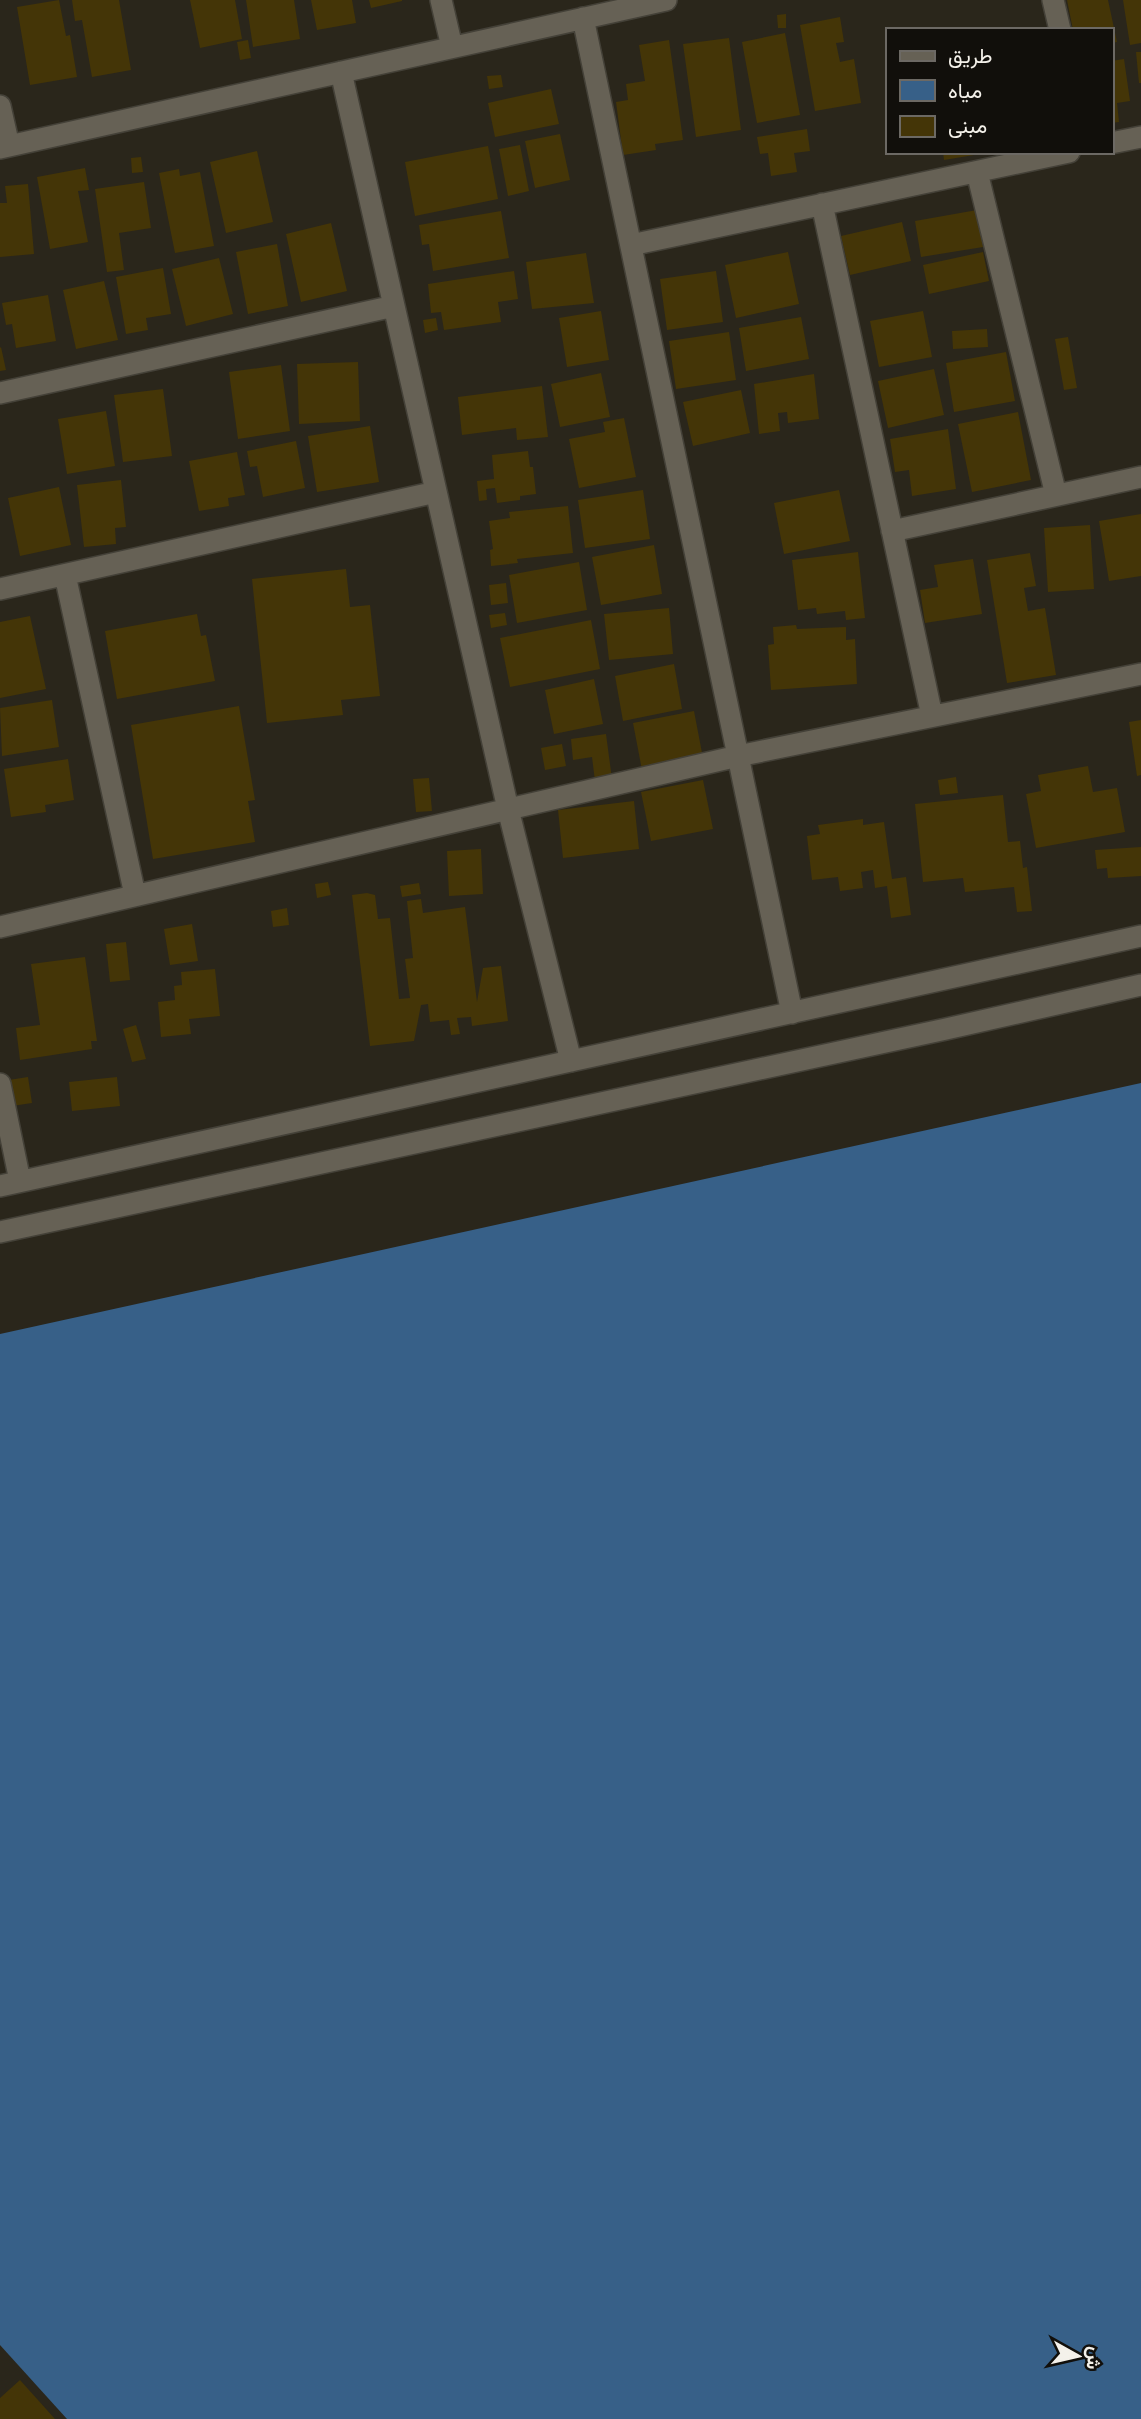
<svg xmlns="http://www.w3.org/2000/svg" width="1141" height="2419" font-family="Bitter,Vazirmatn,serif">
	<rect width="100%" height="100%" fill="#2a261b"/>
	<path fill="#376088" d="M1141,1083V2419H67L0,2345V1334Z"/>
	<path fill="#443507" d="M59,0L66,36L70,35L77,77L30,85L17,7Z
		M72,0H119L131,70L92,77L82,20L75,21Z
		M190,0H235L242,39L200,48Z
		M246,0H294L300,39L253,47Z
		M311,0H352L356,23L317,30Z
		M369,0H402V1L371,8Z
		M1067,0H1108L1117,42L1111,43V30H1073Z
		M1123,0H1141V43L1130,45Z
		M786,14V28H778L777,15Z
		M840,17L844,42L836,43L840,62L854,59L861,103L815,111L800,25Z
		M785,33L800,115L757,123L742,42Z
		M729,38L741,130L696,137L683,44Z
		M248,40L251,58L240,60L237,42Z
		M669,40L683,140L655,144L656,150L623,155L616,102L628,100L626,84L645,81L639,45Z
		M1136,52H1141V83H1139Z
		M1124,59L1130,101L1117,103L1119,122L1111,123V61Z
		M501,75L503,87L489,89L487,76Z
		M551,89L559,124L495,137L488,103Z
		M807,129L810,151L794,153L797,172L771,176L768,153L760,154L757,137Z
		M560,134L570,180L535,188L525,141Z
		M520,145L529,191L508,196L499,149Z
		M488,146L498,199L415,216L405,162Z
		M257,151L273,222L226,233L210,162Z
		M943,152H979L980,154L944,160Z
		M141,157L143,172L132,173L131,158Z
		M85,168L89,190L78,191L88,242L50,249L37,177Z
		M179,169L180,176L200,172L214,246L175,253L159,173Z
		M144,182L151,228L119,233L124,270L107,272L95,189Z
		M28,184L34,254L0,257V203H7L5,186Z
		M977,210L983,247L921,257L915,221Z
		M501,211L509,258L433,271L429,244L422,245L419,225Z
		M902,222L911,261L850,275L841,236Z
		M331,223L347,291L301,302L286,234Z
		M277,244L288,306L248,314L236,252Z
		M788,252L799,304L736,318L725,265Z
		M983,252L989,281L929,294L923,265Z
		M586,253L594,303L532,309L526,262Z
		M219,258L233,314L186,326L172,269Z
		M163,268L171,314L146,318L148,330L126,334L116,277Z
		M514,271L518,299L498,302L501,322L444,330L441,312L431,313L428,284Z
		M716,271L723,322L667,330L660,279Z
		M104,281L118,340L76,349L63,290Z
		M48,295L56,341L16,348L12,324L6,325L2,303Z
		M601,311L609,360L567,367L559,318Z
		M923,311L932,357L879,367L870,321Z
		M801,317L809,359L746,371L739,328Z
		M436,318L438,330L425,333L423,320Z
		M987,329L988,347L953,349L952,331Z
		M729,332L736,380L676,389L669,341Z
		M1068,337L1077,388L1064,390L1055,339Z
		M1,347L6,370L0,371V348Z
		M1006,352L1015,401L954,412L946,363Z
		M358,362L360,421L299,424L297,364Z
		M281,365L290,431L238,439L229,372Z
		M934,369L944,415L888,428L878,381Z
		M601,373L610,417L560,427L551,384Z
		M814,374L819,419L788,423L787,412L778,413L780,431L759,434L754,384Z
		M542,386L548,437L517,440L516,428L462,435L458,397Z
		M163,389L172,456L123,462L114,395Z
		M741,390L750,433L693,446L683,402Z
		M106,411L115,466L67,474L58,419Z
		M1018,412L1031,480L972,492L958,424Z
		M624,418L636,477L579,488L569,439L605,432L603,422Z
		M370,426L379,482L317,492L308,436Z
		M948,429L956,489L912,496L909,470L895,472L890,439Z
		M296,441L305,488L263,497L257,466L250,467L247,451Z
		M528,451L530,467H533L536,494L520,496V500L497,503L495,488L486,489L487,500L479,501L477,481L494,479L492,455Z
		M237,452L245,495L228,498L229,506L199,511L189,461Z
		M121,480L126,527L115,528L116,544L84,547L77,485Z
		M59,487L71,545L20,556L8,498Z
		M643,490L650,539L585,548L578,500Z
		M839,490L850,541L784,554L774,503Z
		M568,506L573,553L517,559L518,563L491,566L490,550L493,549L489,521L510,518L509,512Z
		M1141,514V576L1109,581L1099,521Z
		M1090,525L1094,589L1048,592L1044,528Z
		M654,545L662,594L601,605L592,557Z
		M858,552L865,618L846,620L845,611L817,614L816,608L798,610L792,560Z
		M1030,553L1036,586L1024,588L1028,611L1045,608L1056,675L1007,683L987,560Z
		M973,559L982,614L925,623L920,590L938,587L934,565Z
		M579,562L587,610L517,623L509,575Z
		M346,569L350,607L370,605L380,696L341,700L343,715L267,723L252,579Z
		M506,583L508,603L491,605L489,585Z
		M669,608L673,654L609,660L604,614Z
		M505,613L507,625L491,628L489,615Z
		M197,614L201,636L206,635L215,681L117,699L105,631Z
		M30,616L46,689L0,698V622Z
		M591,620L600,669L510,687L500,638Z
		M796,625L797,629L846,627V640L855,639L857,684L771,690L768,645L774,644L773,627Z
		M674,664L682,709L623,721L615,676Z
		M594,679L603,724L554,734L545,690Z
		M52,700L59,747L2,756L0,708Z
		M239,706L255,800L248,801L255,842L153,859L131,725Z
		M694,711L703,758L642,770L633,723Z
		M1141,720V775L1137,776L1129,722Z
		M606,734L612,779L595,781L592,757L573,760L571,739Z
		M562,744L566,766L545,770L541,748Z
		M68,759L74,800L45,805L46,812L11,817L4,769Z
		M1088,766L1093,792L1117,788L1125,832L1036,848L1026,794L1041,791L1038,775Z
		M956,777L958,793L940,795L938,780Z
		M429,778L432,811L416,812L413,779Z
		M703,780L713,829L651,841L641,792Z
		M1003,795L1008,842L1020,841L1023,868L1027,867L1032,911L1017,912L1014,887L965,892L963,878L923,882L915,804Z
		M634,801L639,849L563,858L558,810Z
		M863,819V825L884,822L892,879L906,877L911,915L891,918L887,886L875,888L873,870L861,872L863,888L840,891L838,877L812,880L807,836L820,834L818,825Z
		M1141,847V876L1108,878L1107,868L1097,869L1095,850Z
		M481,849L483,894L449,896L447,851Z
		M328,882L331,895L317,898L315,884Z
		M419,883L421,894L402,897L400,886Z
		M367,893L375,895L378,919L390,918L399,999L410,998L405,959L413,958L407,901L421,899L423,913L465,907L477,1002L483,968L501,966L508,1021L472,1026L471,1017L457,1018L460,1034L451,1035L449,1020L430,1022L428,1004L421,1005L414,1041L370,1046L352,895Z
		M287,908L289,925L273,927L271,911Z
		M192,924L198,961L170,965L164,929Z
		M126,942L130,980L110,982L106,944Z
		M85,957L97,1041H91L92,1049L20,1060L16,1028L40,1025L31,964Z
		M215,969L220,1016L189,1019L191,1034L161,1037L158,1002L175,1000L174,986L182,985L181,972Z
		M136,1025L146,1059L132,1062L123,1029Z
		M28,1077L32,1103L12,1106L9,1080Z
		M117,1077L120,1106L72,1111L69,1082Z
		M20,2380L55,2419H0V2398Z"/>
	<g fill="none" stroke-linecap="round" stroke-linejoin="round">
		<g stroke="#444138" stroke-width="24">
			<path id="minor" d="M441,0L452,47
				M1053,0L1060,30
				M583,18L792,1013
				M341,72L508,809L571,1061
				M0,106L9,146
				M1111,143L1141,137
				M0,148L666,0
				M977,172L1056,495
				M822,204L932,716
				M631,245L1069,152
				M0,393L394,306
				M892,531L1141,477
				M65,575L135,895
				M0,589L436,492
				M0,927L738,756L1141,674
				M0,1084L20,1181
				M0,1186L1141,936
				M0,1232L946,1029L1141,985"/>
		</g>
		<use href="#minor" stroke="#666155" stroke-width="21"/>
	</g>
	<rect x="886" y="28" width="228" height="126" fill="#110f0b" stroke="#6c6964" stroke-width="2"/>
	<rect x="900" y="51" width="35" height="10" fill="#666155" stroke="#6c6964" stroke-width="2"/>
	<text x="948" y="63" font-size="21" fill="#f4f1ea">طريق</text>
	<rect x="900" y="80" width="35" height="21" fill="#376088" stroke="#6c6964" stroke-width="2"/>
	<text x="948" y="98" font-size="21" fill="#f4f1ea">مياه</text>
	<rect x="900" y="116" width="35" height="21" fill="#443507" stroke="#6c6964" stroke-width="2"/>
	<text x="948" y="133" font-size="21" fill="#f4f1ea">مبنى</text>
	<g transform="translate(1078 2356) rotate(98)" stroke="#110f0b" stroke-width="5" paint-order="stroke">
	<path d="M0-5L12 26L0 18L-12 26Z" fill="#f4f1ea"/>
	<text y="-10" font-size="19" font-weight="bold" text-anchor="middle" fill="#f4f1ea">ش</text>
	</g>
</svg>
